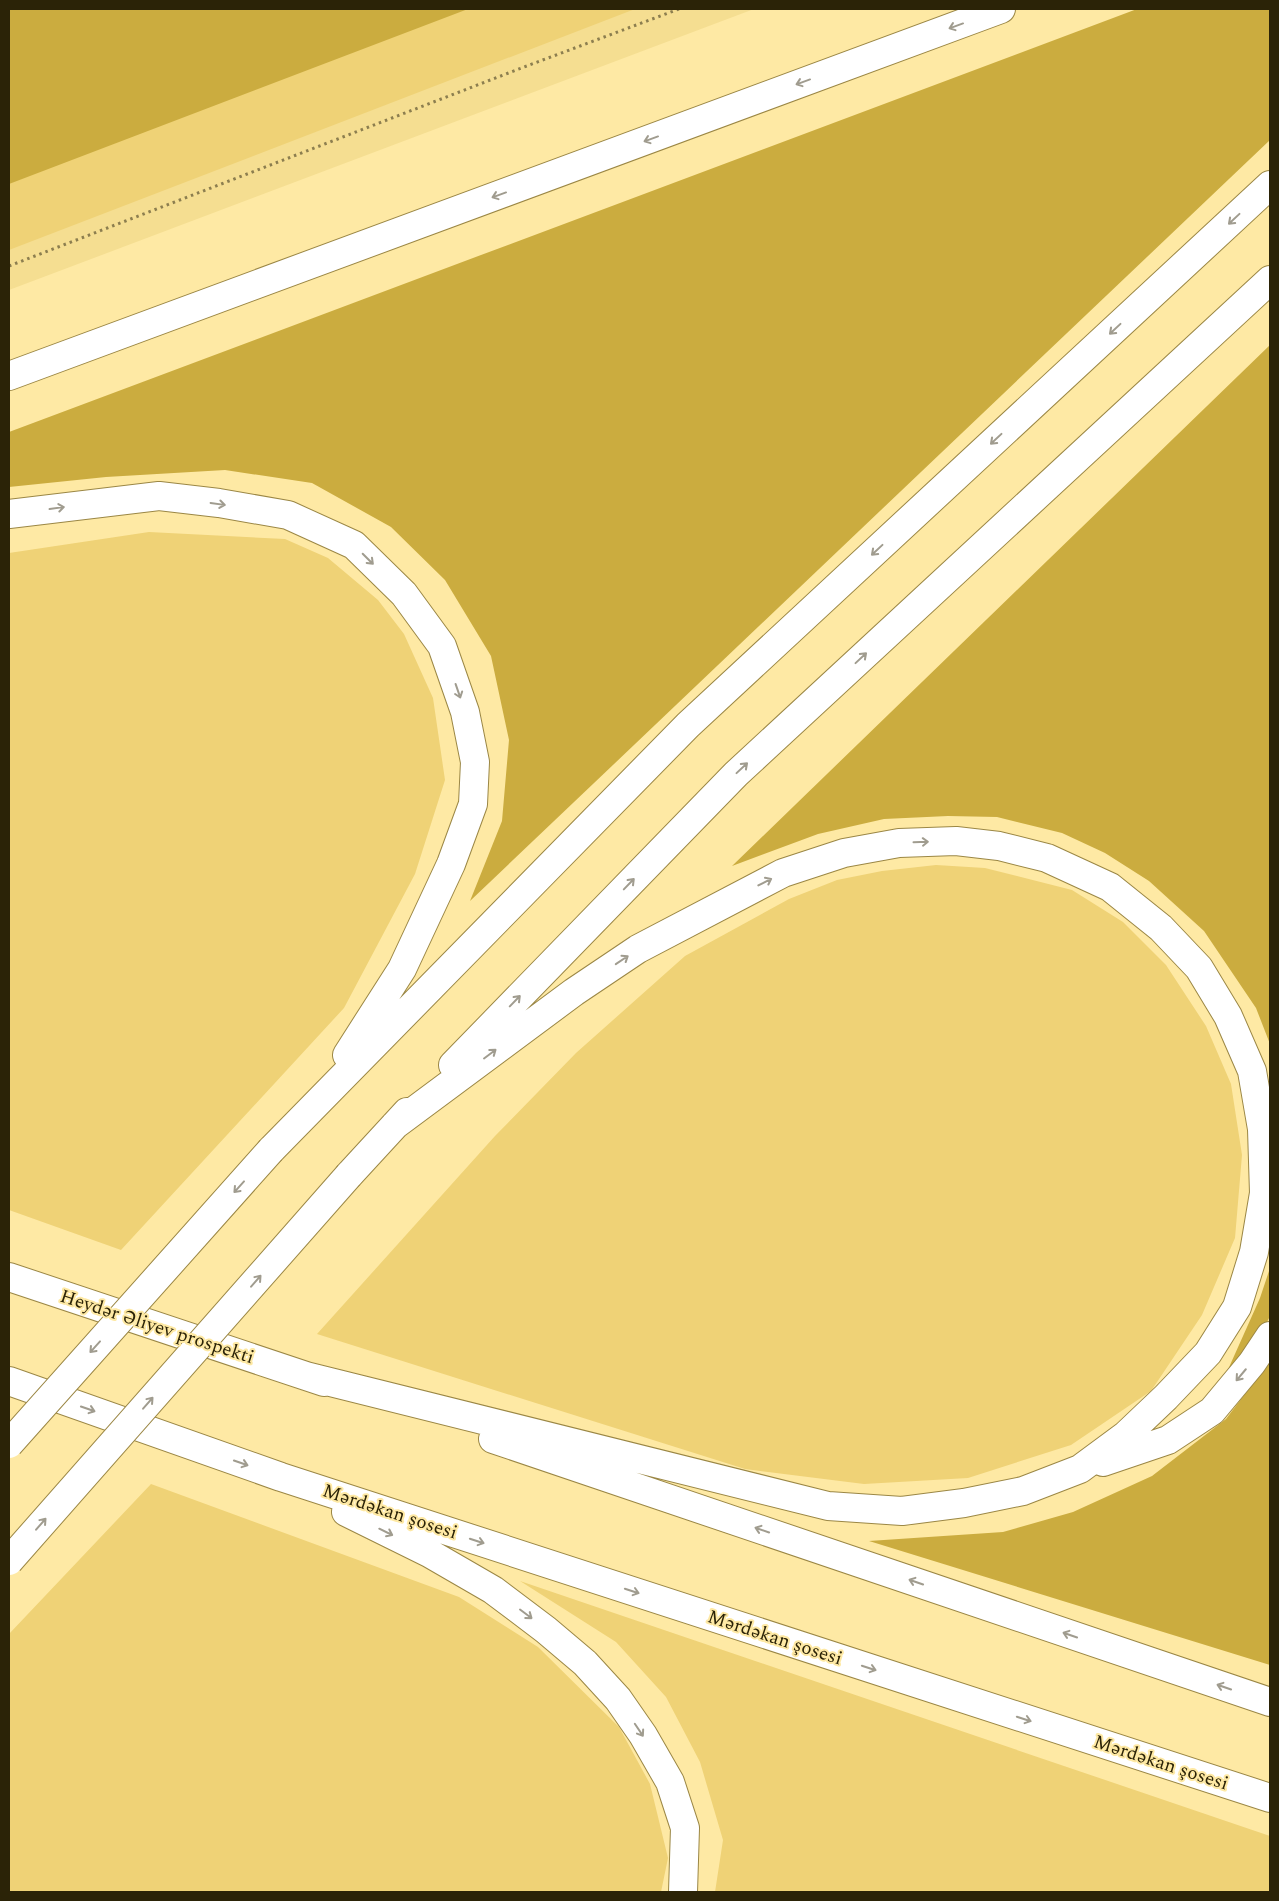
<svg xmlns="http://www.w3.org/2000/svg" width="1279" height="1901" font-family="Spectral,serif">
	<rect width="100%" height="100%" fill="#fee9a4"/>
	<path fill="#f5de91" d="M9,9H754L9,290Z"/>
	<path fill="#efd276" d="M9,9H635L9,250Z
		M149,532L285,539L328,558L378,600L404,634L433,698L445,780L415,874L344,1008L121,1250L9,1210V553Z
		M936,865L985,868L1072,890L1123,922L1166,965L1206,1026L1231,1084L1242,1155L1235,1238L1202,1315L1151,1391L1071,1445L968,1478L864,1484L745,1469L317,1334L495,1136L576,1053L685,956L789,899L837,880L882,871Z
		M151,1484L459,1597L538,1647L619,1727L650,1784L668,1858L661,1892H9V1634Z
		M520,1581L1270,1836V1892H715L723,1840L700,1762L666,1697L616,1642Z"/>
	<path fill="#cbac3f" d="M9,9H468L9,184Z
		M1137,9H1270V140L470,901L502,821L509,740L491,656L445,580L391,527L312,483L225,470L106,477L9,487V432Z
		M1270,345V1044L1256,1008L1204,931L1149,881L1105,853L1062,833L997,817L948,816L884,819L818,834L732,866Z
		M1270,1268V1316L1264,1328L1222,1383L1260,1298Z
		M1270,1361V1665L869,1541L1003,1532L1073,1512L1152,1476L1226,1419Z"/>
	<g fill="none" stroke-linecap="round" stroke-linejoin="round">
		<g stroke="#9b8745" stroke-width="30">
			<path id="highway" d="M9,376L1001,9
				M9,514L159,496L219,503L288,515L354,545L404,594L442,646L465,712L475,762L473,804L451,864L402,969L347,1055
				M453,1065L736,774L1270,280
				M271,1150L688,725L1270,185
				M349,1175L407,1112
				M9,1277L324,1382
				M306,1376L828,1506L902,1511L964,1503L1023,1491L1080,1469L1126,1435L1166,1397L1208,1353L1237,1307L1254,1252L1264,1193L1262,1129L1252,1071L1228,1016L1199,968L1161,928L1110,887L1047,858L999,846L956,841L899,843L844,853L783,873L638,949L574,992L395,1125
				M9,1381L281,1477L1270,1798
				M493,1439L1270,1702
				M1103,1462L1168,1440L1212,1411L1252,1363L1270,1336
				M346,1512L429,1553L493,1590L546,1630L585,1663L618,1699L643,1735L670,1782L685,1828L683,1892"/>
		</g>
		<path stroke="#8c7e4f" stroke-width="3" stroke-dasharray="2.5 4" stroke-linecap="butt" d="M9,266L524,67L679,9"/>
		<use href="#highway" stroke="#fff" stroke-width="28"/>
		<g stroke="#9b8745" stroke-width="30" stroke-linecap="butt">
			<path id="highway-bridge" d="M9,1444L271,1150
				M9,1561L349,1175"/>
		</g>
		<use href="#highway-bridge" stroke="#fff" stroke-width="28"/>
	</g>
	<defs><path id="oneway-shaft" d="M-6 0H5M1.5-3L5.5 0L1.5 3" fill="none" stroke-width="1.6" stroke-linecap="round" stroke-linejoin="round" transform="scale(1.25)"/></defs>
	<g stroke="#a09c8f">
		<use href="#oneway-shaft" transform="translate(956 26) rotate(160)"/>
		<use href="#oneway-shaft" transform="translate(803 82) rotate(160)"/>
		<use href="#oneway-shaft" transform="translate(651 139) rotate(160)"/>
		<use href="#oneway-shaft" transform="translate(499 195) rotate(160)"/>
		<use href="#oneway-shaft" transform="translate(1234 219) rotate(137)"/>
		<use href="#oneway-shaft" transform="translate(1115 329) rotate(137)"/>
		<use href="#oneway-shaft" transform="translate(996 439) rotate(137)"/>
		<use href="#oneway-shaft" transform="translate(218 504) rotate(8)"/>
		<use href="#oneway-shaft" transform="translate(57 508) rotate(-8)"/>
		<use href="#oneway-shaft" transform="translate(877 550) rotate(137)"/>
		<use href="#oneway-shaft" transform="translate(368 559) rotate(45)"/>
		<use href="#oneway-shaft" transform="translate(861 658) rotate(-43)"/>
		<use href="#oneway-shaft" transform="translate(458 691) rotate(71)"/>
		<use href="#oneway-shaft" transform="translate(742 768) rotate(-43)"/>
		<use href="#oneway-shaft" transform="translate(921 842) rotate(-2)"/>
		<use href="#oneway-shaft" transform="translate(765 882) rotate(-27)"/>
		<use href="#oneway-shaft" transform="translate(629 884) rotate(-46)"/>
		<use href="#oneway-shaft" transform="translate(622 960) rotate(-34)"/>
		<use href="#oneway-shaft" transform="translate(515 1001) rotate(-46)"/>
		<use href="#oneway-shaft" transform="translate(490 1054) rotate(-37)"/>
		<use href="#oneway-shaft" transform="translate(239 1187) rotate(132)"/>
		<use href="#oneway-shaft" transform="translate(256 1281) rotate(-49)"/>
		<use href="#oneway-shaft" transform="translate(95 1347) rotate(132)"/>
		<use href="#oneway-shaft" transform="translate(1241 1375) rotate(130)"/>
		<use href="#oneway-shaft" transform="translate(148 1403) rotate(-49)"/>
		<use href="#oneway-shaft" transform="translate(88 1409) rotate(19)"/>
		<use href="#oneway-shaft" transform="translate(241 1463) rotate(19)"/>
		<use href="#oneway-shaft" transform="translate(41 1524) rotate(-49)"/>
		<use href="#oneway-shaft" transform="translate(762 1530) rotate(-161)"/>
		<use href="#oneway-shaft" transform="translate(386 1532) rotate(26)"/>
		<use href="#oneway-shaft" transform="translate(477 1541) rotate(18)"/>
		<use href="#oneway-shaft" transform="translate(916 1582) rotate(-161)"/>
		<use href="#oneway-shaft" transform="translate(632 1591) rotate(18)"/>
		<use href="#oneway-shaft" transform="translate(526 1614) rotate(37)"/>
		<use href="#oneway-shaft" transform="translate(1070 1635) rotate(-161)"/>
		<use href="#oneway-shaft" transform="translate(869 1668) rotate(18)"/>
		<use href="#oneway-shaft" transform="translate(1224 1687) rotate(-161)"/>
		<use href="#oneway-shaft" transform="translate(1024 1719) rotate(18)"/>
		<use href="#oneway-shaft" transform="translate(639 1730) rotate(56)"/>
	</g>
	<g text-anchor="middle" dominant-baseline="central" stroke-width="4" stroke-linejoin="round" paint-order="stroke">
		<g font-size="19" fill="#2b2307" stroke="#fee9a4">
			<text transform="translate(157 1327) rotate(18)">Heydər Əliyev prospekti</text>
			<text transform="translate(390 1512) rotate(18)">Mərdəkan şosesi</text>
			<text transform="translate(775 1638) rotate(18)">Mərdəkan şosesi</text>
			<text transform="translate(1161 1763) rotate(18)">Mərdəkan şosesi</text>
		</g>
	</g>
	<rect width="1279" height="1901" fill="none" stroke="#2b2307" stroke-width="20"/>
</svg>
